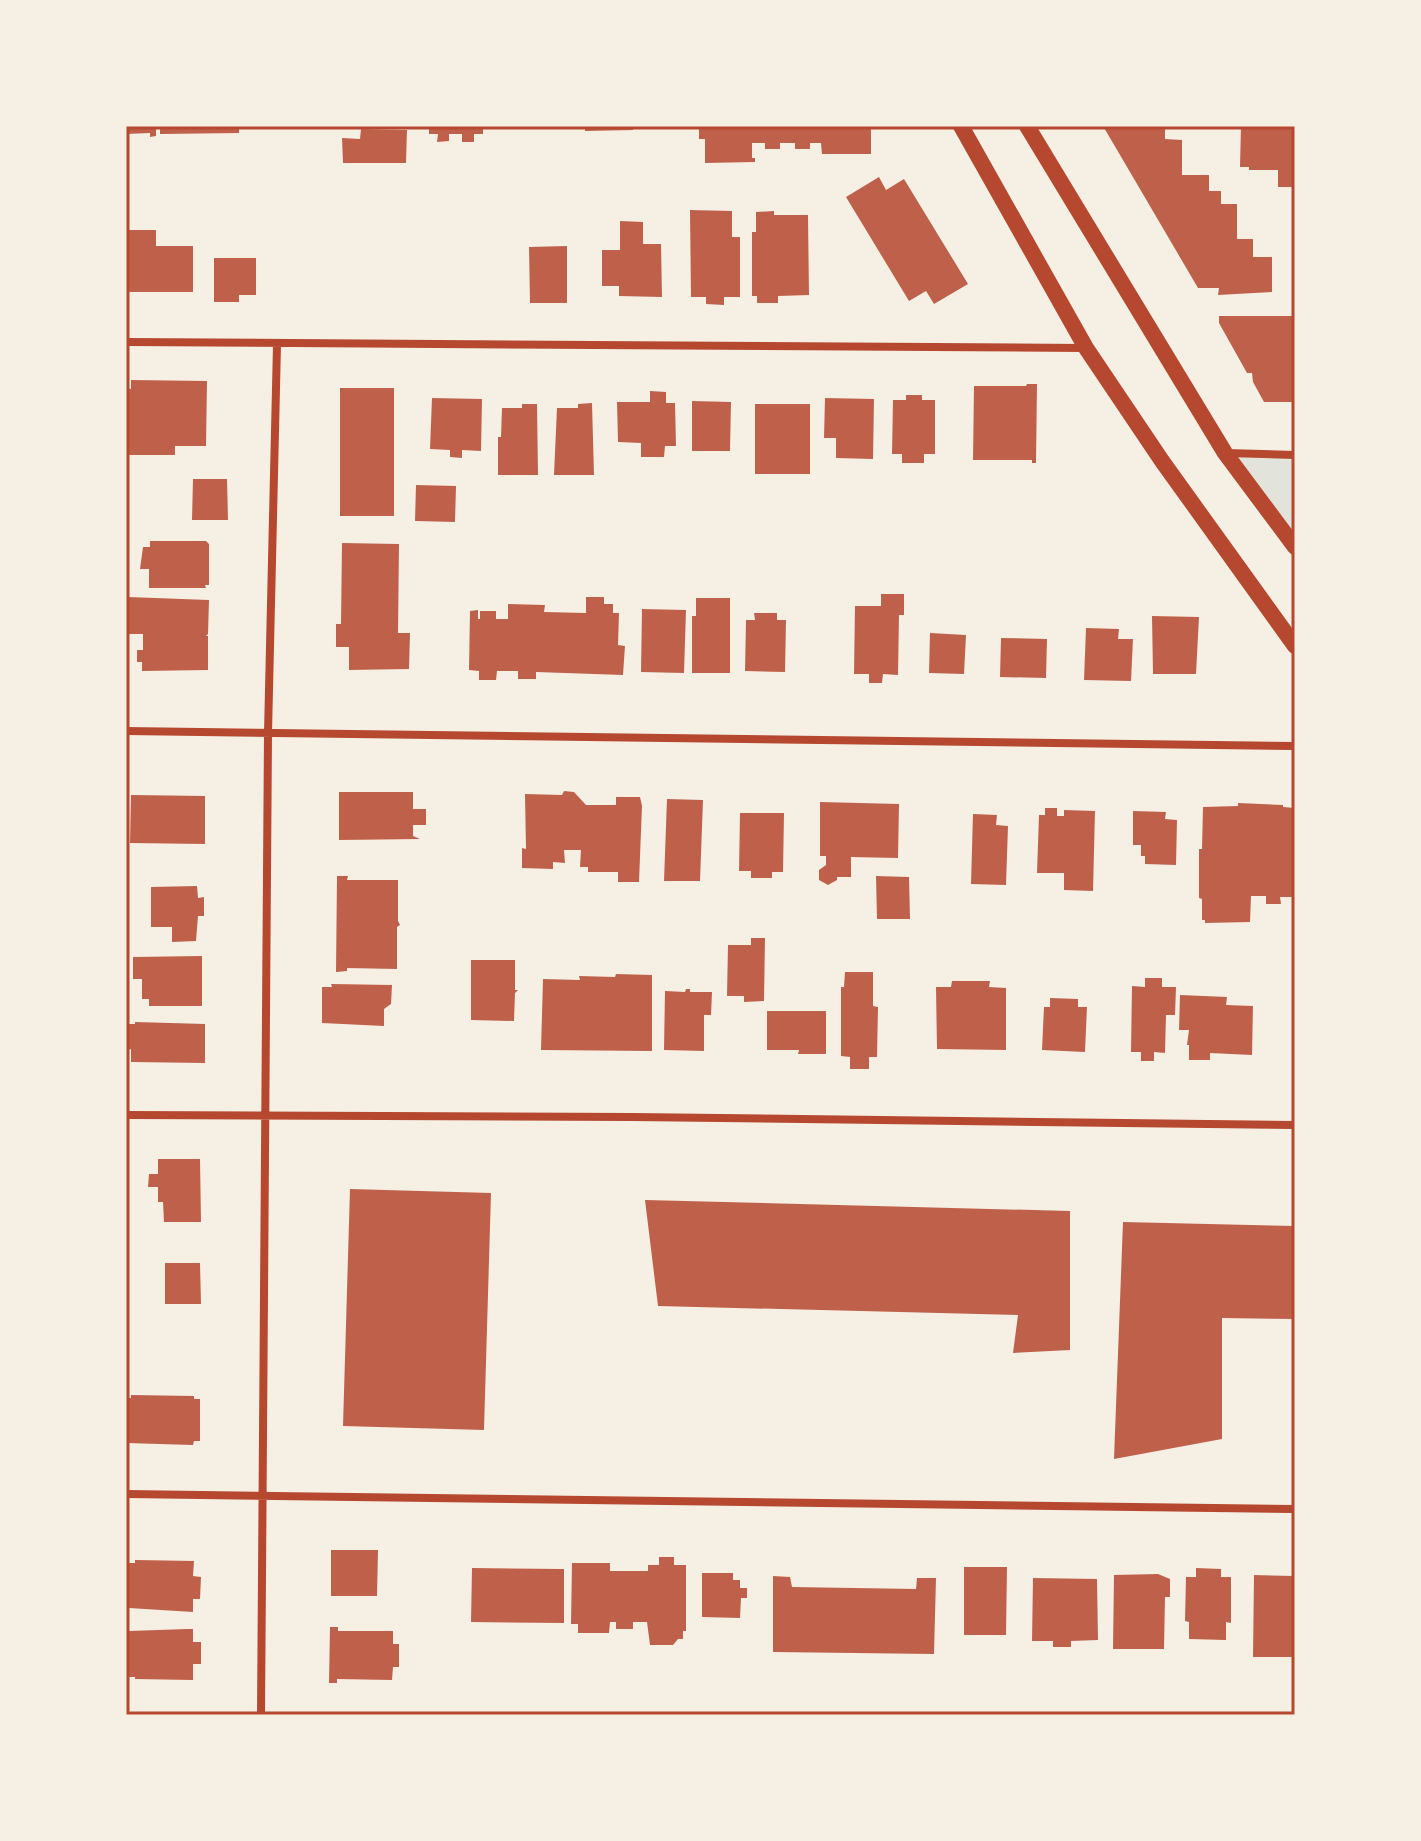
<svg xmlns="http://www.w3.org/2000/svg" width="1421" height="1841" font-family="Karla,sans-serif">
	<rect width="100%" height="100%" fill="#f6efe4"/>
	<path fill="#e2e4dc" d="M1225,453L1295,455V547Z"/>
	<path fill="#bf614a" d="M126,126H156V136L150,137V133L126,134Z
		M160,126H239V133L160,134Z
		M429,126H483V134H474V142H462V134H449V141L437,142L438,134H429Z
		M585,126H633V130L585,131Z
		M699,126H871V154H822L821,143H810V149H795V143H780V149H765V143H752V158H755V162L705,163V139H699Z
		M1103,126H1165V139L1182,140V175H1209V191H1221V204H1237V239H1253V257H1272V292L1218,295L1219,288H1198Z
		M1241,126H1295V187H1278V170H1249V167H1240Z
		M361,129L407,130L406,163H343L342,138L360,139Z
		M879,177L886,190L904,179L968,284L934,304L926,291L909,301L846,197Z
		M690,210L732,211V237H740V297H724V305L706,304V297H691Z
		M774,211V215H808L809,295L778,296V303H757V296H752V232H756V212Z
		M620,221L643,222V244H661L662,297L619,296V286H602V250H620Z
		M126,230H156V246H193V292H126Z
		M567,246V303H530L529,247Z
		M214,258H256V295H239V302H214Z
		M1219,316H1295V402H1264L1253,382L1252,373H1247L1219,323Z
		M131,380L207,381L206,446H175V455H126V388L131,389Z
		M1027,384H1037L1036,463H1032V460H973L974,386H1026Z
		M340,388H394V516H340Z
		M650,391L666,392V403H675L676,446H665L664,457H641V443L618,442L617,402H650Z
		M906,395H922V400H935V454H924V463H902V454H892L893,400H906Z
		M432,398L482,399L481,451L462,450V458L450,457V450L430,449Z
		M825,398L874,399L873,459L836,458V438H824Z
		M692,401L731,402L730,451H692Z
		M592,403L594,475H554L557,408H578V404Z
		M522,404H537L538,475H498V437H501L502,408H522Z
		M755,404H810V474H755Z
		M193,479H227L228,520H192Z
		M416,485L456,486L455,522L415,521Z
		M150,541H206L209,544V585H205L206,588H149V569H140L143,547H150Z
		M342,543L399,544L398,633H410L409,669L349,670V647H336V624H341Z
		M881,594H904V615H899L898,675L883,674L882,683H869V674H854L855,606H881Z
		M128,597L209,600L208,634L206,636H208V670L142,671V662H137V650H143V634H128Z
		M586,597H604V604H613V613H619L618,645L625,646L623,675L536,672V679H518V671H497L496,680H479V671L469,670L470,611L478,610V619H480V611H496V619H508V604L545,605L544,612L586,613Z
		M696,598H730V673H692V616H696Z
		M642,609L686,610L684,673L641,672Z
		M754,613H777V620H786L785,672L745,671L746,620H755Z
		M1152,616L1199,617L1196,674H1153Z
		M1086,628L1119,629L1118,639H1133L1131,681L1084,680Z
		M930,633L966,635L964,674L929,673Z
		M1001,638L1047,639L1046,678L1000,677Z
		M564,791L574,792L586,805H616V797H640L642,806L639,882H618V872H588V867H580L581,850H564L565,863L553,862V869L522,868V848L526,849L525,794L562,795Z
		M339,792H413V809H426V825H413V836L420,839L339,840Z
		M131,795L205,796V844L130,843Z
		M667,799L703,800L700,881H664Z
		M820,802L899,804L898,858L851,857V877H837V880L828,885L819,880V870L826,865V856H820Z
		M1238,803L1283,805V807L1295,808V897H1280L1281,904H1266V896H1251L1250,922L1205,923V920H1202V899L1199,898V849H1202L1203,807L1238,806Z
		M1045,808H1057V816H1064V810L1095,811L1093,891L1064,890V873H1037L1039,815H1045Z
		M1133,811L1166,812L1165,819L1177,820L1176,865L1145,864V856H1141V845H1133Z
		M740,813H784L783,872H772V878H751V871H739Z
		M973,814L997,815L996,825L1008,826L1006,885L971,884Z
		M337,876H348L347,880H398V921L400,925L397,927V969L347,968V971L336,972Z
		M876,876L909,877L910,919H877Z
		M197,886L198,898L204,897V916H198L196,941L172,942V927H151V887Z
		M751,938H765L764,1001L744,1002V996H727L728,945H751Z
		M202,956V1006H149V999H142V979H133V957Z
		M471,960H515V990H518L515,993L514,1021L471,1020Z
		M845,972H873V1006L878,1007L877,1057H869V1069H850V1057L841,1056V987H844Z
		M616,974L652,975V1051L541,1050L543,979L580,980L579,976L615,977Z
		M1145,978H1162V987H1176L1175,1015H1166L1165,1053L1154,1052V1061H1141V1052H1131L1132,986L1145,987Z
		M952,981H990L989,987L1006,988V1050L937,1049L936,987H951Z
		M331,984L392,985L391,1004L384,1009V1026L322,1023V987H332Z
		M686,989H690V992H712L711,1015H704V1051L664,1050L665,991L685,992Z
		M1180,995L1227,997L1226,1005L1253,1006L1252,1055L1210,1053V1060H1189V1045H1187L1189,1030H1179Z
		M1050,998L1078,999V1007H1087L1085,1052L1042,1050L1044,1007H1050Z
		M767,1011H826V1054H798L799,1050H767Z
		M135,1022L205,1024V1063L131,1062V1049L128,1050V1042H126V1024H135Z
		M158,1159H200L201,1222H164L163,1202H158V1187H148L149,1174H158Z
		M350,1189L491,1193L484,1430L343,1426Z
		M645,1200L1070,1211V1350L1013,1353L1018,1315L658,1306Z
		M1123,1222L1295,1226V1319L1222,1318V1439L1114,1459Z
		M165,1263H200L201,1304H165Z
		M131,1395L194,1396V1399H200V1441H194L193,1445L126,1443V1398H131Z
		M331,1550H378L377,1596H331Z
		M659,1557H674V1565H686V1631H683V1639H678L673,1645H650L647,1622H633V1629H616V1622H610L609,1633H578V1624H571L572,1563H610V1571H648V1565H659Z
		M135,1560L194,1561L193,1576L201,1577L200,1599H193V1612L129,1608L126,1563H135Z
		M964,1567H1007L1006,1635H964Z
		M472,1568L564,1569V1623L471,1622Z
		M1196,1568L1221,1569V1577H1231V1623L1226,1622V1640L1189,1639V1622L1185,1621L1186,1577H1196Z
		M702,1573H733V1580H740V1588H747V1598H741L740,1618L702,1617Z
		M1158,1574L1170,1579V1597H1165L1164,1649H1113L1114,1575Z
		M1254,1575L1295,1576V1657H1253Z
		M773,1576L790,1577L792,1587L916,1589L917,1578H936L934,1654L773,1652Z
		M1033,1578L1097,1579L1098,1640L1071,1641V1647H1053V1641H1032Z
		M330,1627H338V1631H393V1644H399V1667H393L392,1680L337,1679V1683H329Z
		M187,1629H193V1642H201V1664H193V1680L135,1679V1677H129V1631Z"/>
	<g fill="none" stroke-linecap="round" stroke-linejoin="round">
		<path stroke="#b5482f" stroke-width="8" d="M126,342L1085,348
			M1226,453L1295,455
			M126,731L1295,746
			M126,1115L632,1117L1295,1125
			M126,1494L1295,1509
			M261,1715L268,733L277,345"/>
		<path stroke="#b5482f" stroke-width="16" d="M961,126L1086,348L1162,461L1295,646
			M1027,126L1225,453L1295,547"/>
	</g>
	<rect width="1421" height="1841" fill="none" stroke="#f6efe4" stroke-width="256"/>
	<rect x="128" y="128" width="1165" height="1585" fill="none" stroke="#b5482f" stroke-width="3"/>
</svg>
